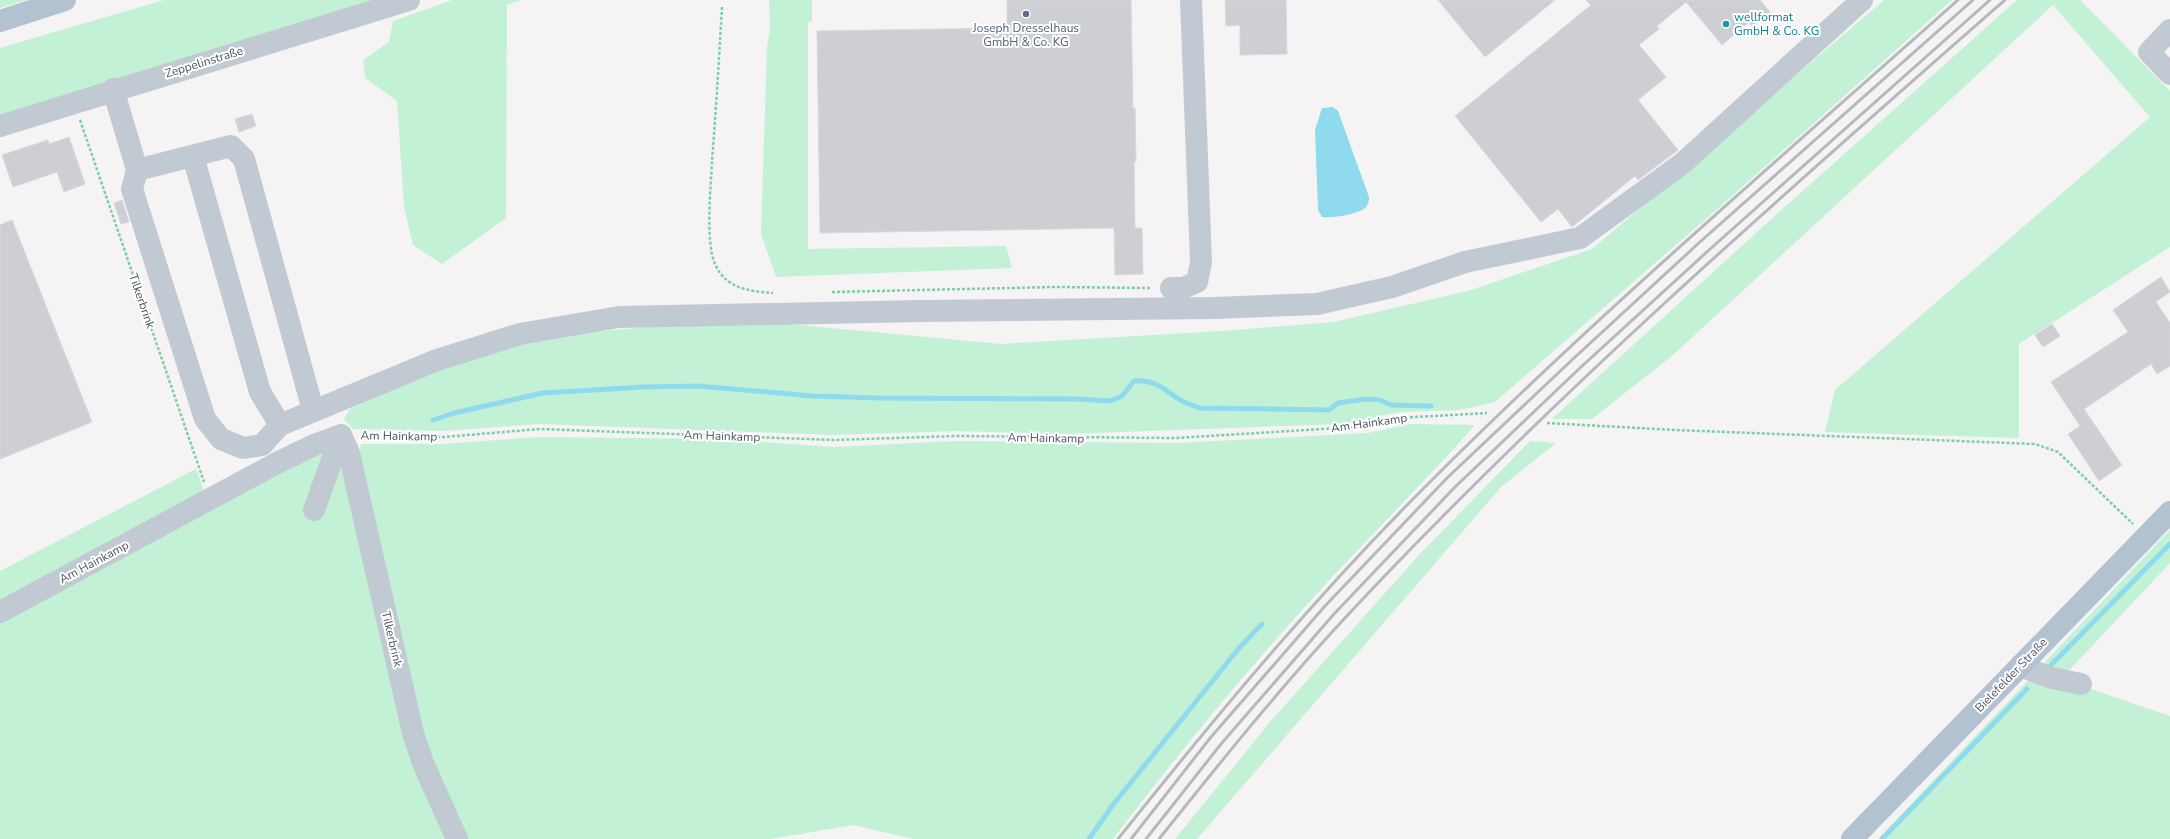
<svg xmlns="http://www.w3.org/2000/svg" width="2170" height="839" font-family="'Nunito Sans',sans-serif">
	<rect width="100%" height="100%" fill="#f5f3f3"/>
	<path fill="#c3f1d5" d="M0,0H27L0,8Z
		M164,0H378L0,118V48Z
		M452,0H521L507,5L506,218L442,264L413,245L404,207L397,101L365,78L363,60L389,42L393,21Z
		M769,0H812V21L808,23V249L1006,246L1012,268L776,277L761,234L767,47L770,29Z
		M1884,0H1952L1715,211L1495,402L1459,410L1401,412L1341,424L1067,434L958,431L832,435L540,424L443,431L353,429L344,419L350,409L411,379L517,345L596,332L663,325L767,322L1001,344L1222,331L1334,322L1468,291L1592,249Z
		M2017,0H2080L2170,91V247L2019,344V438L1825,432L1835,390L2150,117L2053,5L1673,355L1592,419H1552L1779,212Z
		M1410,424L1475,425C1429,477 1381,525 1334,575C1256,659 1182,748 1113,839H914L853,825L771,839H464L429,760L358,460L361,444H443L538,437L721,439L834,447L957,441L1177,443L1368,433Z
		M1530,441L1556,443L1501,487L1197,839H1175L1270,722L1419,555Z
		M322,448L345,459L450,839H0V571L196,469L209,505Z
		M2170,530V563L2061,679L2170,716V839H1878Z"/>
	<path fill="#90daee" d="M1333,107L1338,111L1369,197C1369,202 1368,207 1362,210C1352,215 1333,218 1322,217L1318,210L1315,130L1322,108Z"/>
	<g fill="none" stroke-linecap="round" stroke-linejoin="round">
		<path stroke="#90daee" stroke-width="5" d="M433,420L454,413L543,393L643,387L698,386L812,396L878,398L1076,399L1110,401L1122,396L1134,381C1157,379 1165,391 1182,401C1188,404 1194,406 1200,408L1329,410L1338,403L1366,399L1380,400L1391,405L1431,406
			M2051,665L2170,544
			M1089,839L1112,806L1239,648L1262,624
			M1882,839L2027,689"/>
	</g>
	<path fill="#cdcfd5" stroke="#d7d9de" d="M1007,0H1131L1133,108H1135L1136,161H1134L1135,228H1142L1143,274L1115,275L1114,228L820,233L817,31L1007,28Z
		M1225,0H1286L1287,54L1240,55V25L1226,26Z
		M1438,0H1555L1485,57Z
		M1586,0H1760L1770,12L1752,26L1749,22L1722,45L1686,2L1657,26L1659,29L1639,45L1666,77L1638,100L1678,150L1638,180L1635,176L1572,227L1558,209L1541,222L1455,116L1591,5Z
		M252,114L256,126L239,132L235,119Z
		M69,137L85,184L64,192L57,172L13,187L2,155L48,140L49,144Z
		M122,200L129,222L121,224L114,203Z
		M12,220L92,422L0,459V225Z
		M2161,277L2170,292L2156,302L2170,323V366L2157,374L2151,364L2084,409L2122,465L2099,481L2068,434L2080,426L2051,382L2128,332L2113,310Z
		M2052,324L2060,336L2043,347L2035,335Z"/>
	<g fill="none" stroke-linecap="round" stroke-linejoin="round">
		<path stroke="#7ad0a6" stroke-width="2.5" stroke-dasharray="3 2" stroke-linecap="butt" d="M722,7C719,58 716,110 712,161C711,186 705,241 715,264C726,289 749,291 773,293
			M80,120L204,482
			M832,292L1055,287L1151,288
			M1547,423L1675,430L2035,444L2058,452L2133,524
			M362,435L444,437L540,429L834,440L957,436L1176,438L1355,427L1398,418L1487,413"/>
		<path stroke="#c1cad2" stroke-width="22" d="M2170,30L2149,52L2170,74
			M113,89L137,170L132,189L205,419L221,439L243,448L262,445L280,425L437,360L520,334L619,317L921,311L1214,308L1317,304L1392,287L1465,262L1580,238L1683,163L1862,0
			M0,126L409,0
			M193,156L260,392L280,425
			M137,170L231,146L244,159L313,410
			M1171,288H1183L1197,282L1201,262L1191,0
			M341,435L349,453L413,733L423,763L457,839
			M314,510L341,435
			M0,612L277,463L314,445L341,435
			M2020,666L2052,678L2081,684"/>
		<path stroke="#b3c2d1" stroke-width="22" d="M0,21L65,0
			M1852,839L2170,512"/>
		<path stroke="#b5b8bd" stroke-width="3" d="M1118,839C1220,711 1324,586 1441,471C1606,307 1784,155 1958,0
			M1131,839L1211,737L1325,606L1447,478L1573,359L1701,241L1973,0
			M1146,839L1221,744L1334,614L1455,487L1581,367L1709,250L1990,0
			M1159,839C1219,764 1279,689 1344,619C1549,399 1779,198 2005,0"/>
	</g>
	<circle fill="#5c6f8a" stroke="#fff" stroke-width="1.5" cx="1026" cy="14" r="4"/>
	<circle fill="#0f9aa8" stroke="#fff" stroke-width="1.5" cx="1726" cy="24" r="4"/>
	<g text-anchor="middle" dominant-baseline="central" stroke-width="4" stroke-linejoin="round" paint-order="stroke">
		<g font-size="12" fill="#0d838f" stroke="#fff" text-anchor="start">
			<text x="1734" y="17">wellformat<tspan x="1734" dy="14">GmbH &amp; Co. KG</tspan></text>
		</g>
		<g font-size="12" fill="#4e5e75" stroke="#fff">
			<text x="1026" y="28">Joseph Dresselhaus<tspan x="1026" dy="14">GmbH &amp; Co. KG</tspan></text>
		</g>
		<g font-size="12" fill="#4a5661" stroke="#fff">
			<text transform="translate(204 62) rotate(-17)">Zeppelinstraße</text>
			<text transform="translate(142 301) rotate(71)">Tilkerbrink</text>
			<text transform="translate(1369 423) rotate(-8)">Am Hainkamp</text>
			<text transform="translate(399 436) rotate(1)">Am Hainkamp</text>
			<text transform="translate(722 436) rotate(2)">Am Hainkamp</text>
			<text transform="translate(1046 438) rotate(1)">Am Hainkamp</text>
			<text transform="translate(94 562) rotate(-28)">Am Hainkamp</text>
			<text transform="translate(392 639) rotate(77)">Tilkerbrink</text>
			<text transform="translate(2011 675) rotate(-46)">Bielefelder Straße</text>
		</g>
	</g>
</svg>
